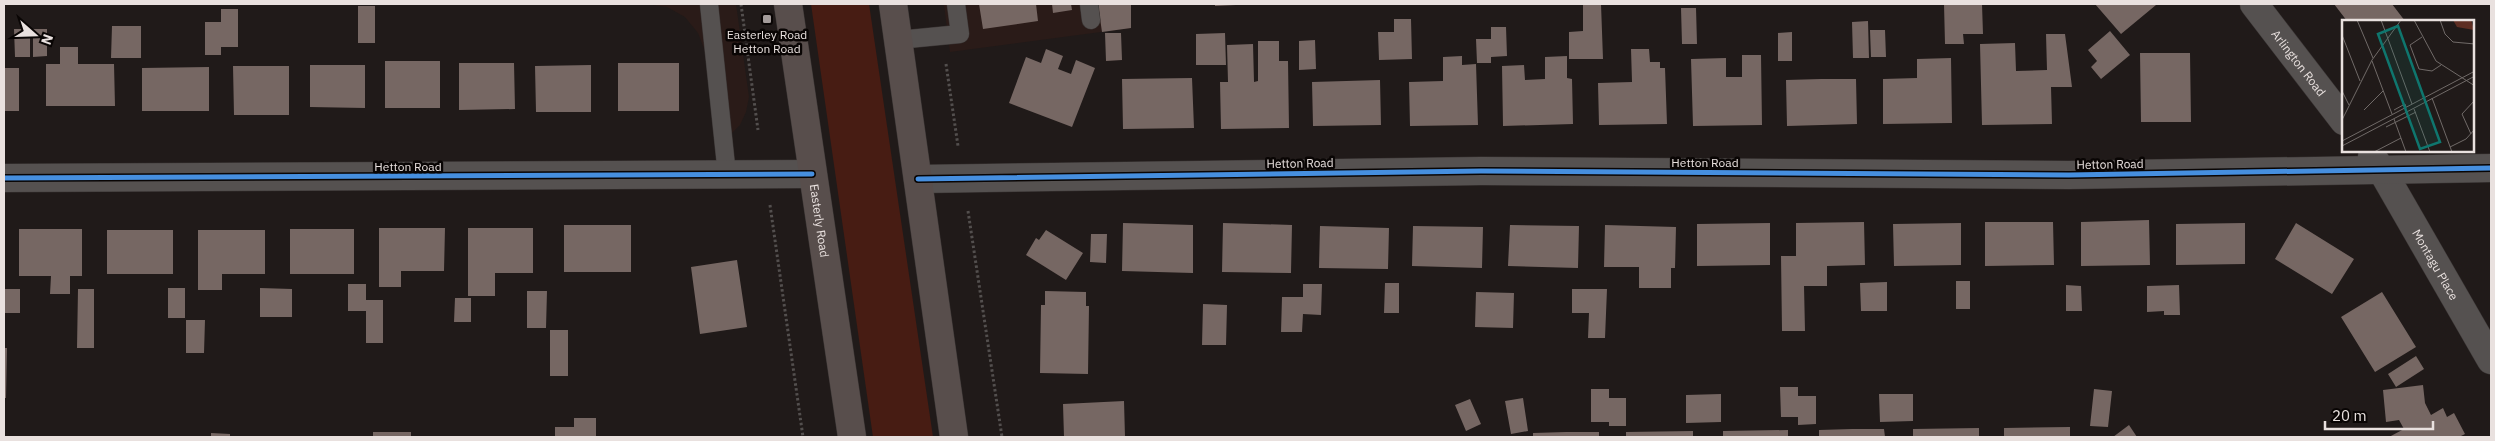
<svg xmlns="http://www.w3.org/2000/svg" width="2495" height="441" font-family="'IBM Plex Sans',sans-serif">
	<rect width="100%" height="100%" fill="#201a19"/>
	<path fill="#2a1b18" d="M608,4H736L749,97L746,112L740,125L729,136L715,142L705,51L698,33L685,17L667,7L647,4Z
		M944,4H1131V28L950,52Z"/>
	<path fill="#471c13" d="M811,4H869L933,437H873Z"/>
	<path fill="#766763" d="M979,4H1036L1038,21L983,29Z
		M1052,4H1071L1072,10L1053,13Z
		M1098,4H1131V28L1102,32Z
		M1215,4H1236V5L1215,6Z
		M1601,4L1603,59H1569V32L1583,31V5Z
		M1944,4H1982L1983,34H1963L1964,44H1945Z
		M2095,4H2155L2156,5L2121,34Z
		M2334,4H2392L2405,21H2347Z
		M358,6H375V43H358Z
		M1681,8H1696L1697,44H1682Z
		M221,9H238V47H221V55H205V22H221Z
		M1394,19H1411L1412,59L1379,60L1378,32H1394Z
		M1868,21L1869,58H1853L1852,22Z
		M112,26H141V58H111Z
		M1491,27H1506L1507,56L1491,57V63H1477L1476,39H1491Z
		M14,29H30V57H15Z
		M33,29H47V56L33,57Z
		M1870,30H1885L1886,57H1871Z
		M2110,31L2130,55L2101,79L2091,67L2097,61L2088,50Z
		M1792,32V61H1778V33Z
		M1105,33H1121L1122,60L1106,61Z
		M1225,33L1226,65H1196V34Z
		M2046,34H2065L2072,87H2051L2052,124L1982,125L1980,44L2015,43L2016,71L2047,70Z
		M1315,40L1316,69L1299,70V41Z
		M1258,41H1279V61H1288L1289,128L1221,129L1220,82H1228L1227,45L1253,44L1254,82L1258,81Z
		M60,47H78V64H114L115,106H46V64H60Z
		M1046,49L1063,56L1058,69L1071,74L1076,60L1095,68L1072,127L1009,103L1026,57L1041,63Z
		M1631,49H1649L1650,62H1660V68H1665L1667,124L1599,125L1598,83L1632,82Z
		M2140,53H2190L2191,122H2141Z
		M1742,55H1761L1762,125L1693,126L1691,59L1726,58V77H1742Z
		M1462,56V65L1476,64L1478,125L1410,126L1409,82L1443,81V57Z
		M1567,56V78L1572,79L1573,124L1503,126L1502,66L1524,65L1525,80L1545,79V57Z
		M1951,58L1952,123L1883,124V79L1917,78V59Z
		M385,61H440V108H385Z
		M459,63H514L515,109L459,110Z
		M618,63H679V111H618Z
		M310,65H365V108L310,107Z
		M591,65V112H536L535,66Z
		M233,66H289V115H234Z
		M209,67V111H142V68Z
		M4,68H19V111H4Z
		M1192,78L1194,128L1123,129L1122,79Z
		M1821,79H1856L1857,124L1787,126L1786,80Z
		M1380,80L1381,125L1313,126L1312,82Z
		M2149,220L2150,265L2081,266V222Z
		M1864,222L1865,265L1827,266V286H1804L1805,331H1782L1781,256H1796V223Z
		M1985,222H2053L2054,265L1985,266Z
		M1123,223L1193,225V273L1122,271Z
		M1223,223L1292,225L1291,273L1222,272Z
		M1770,223V265L1697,266V224Z
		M1961,223V265L1894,266L1893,224Z
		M2245,223V264L2176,265V224Z
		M2296,223L2354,259L2332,294L2275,259Z
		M564,225H631V272H564Z
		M1510,225L1579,226L1578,268L1508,266Z
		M1605,225L1676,227L1675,268H1671V288H1639V267H1604Z
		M1320,226L1389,228L1388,269L1319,268Z
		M1413,226L1483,227L1482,268L1412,266Z
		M379,228H445L444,271H401V287H379Z
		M468,228H533V273H495V296H468Z
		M19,229H82V276H70V294H50L51,276H19Z
		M290,229H354V274H290Z
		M107,230H173V274H107Z
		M198,230H265V274H222V290H198Z
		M1046,230L1083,253L1066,280L1026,255L1036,238L1039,240Z
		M1091,234H1107L1106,263L1090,262Z
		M737,260L747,327L700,334L691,267Z
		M1956,281H1970V309H1956Z
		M1887,282V311H1861L1860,283Z
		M1385,283H1399V313H1384Z
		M348,284H366V300H383V343H366V311H348Z
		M1303,284H1322L1321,315L1303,314L1302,332H1281L1282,297H1303Z
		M2066,285L2081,286L2082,311H2066Z
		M2179,285L2180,315H2164V311L2147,312V286Z
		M168,288H185V318H168Z
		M260,288L292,289V317H260Z
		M4,289H20V313H4Z
		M78,289H94V348H77Z
		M1572,289H1607L1605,338H1588L1589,313H1572Z
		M527,291H547L546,328H527Z
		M1045,291L1086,292V306H1089L1088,374L1040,373L1041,305H1045Z
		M1476,292L1514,293L1513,328L1475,327Z
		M2382,292L2416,347L2375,372L2341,317Z
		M455,298H471V322H454Z
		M1203,304L1227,305L1226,345H1202Z
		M186,320H205L204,353H186Z
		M550,330H568V376H550Z
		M4,348H7L6,398H4Z
		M2416,356L2424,369L2396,387L2388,374Z
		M2423,385L2425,403L2431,415L2443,408L2447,417L2454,413L2465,434L2459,437H2389L2404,429L2399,420L2386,422L2383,390Z
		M1780,387H1798V396H1816V424L1798,425V417H1781Z
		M1591,389H1609V398H1626V426H1609V422H1591Z
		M2094,389L2112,391L2108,427L2090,426Z
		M1721,394V422L1686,423V395Z
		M1879,394H1913V421L1880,422Z
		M1523,398L1528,431L1511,434L1505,401Z
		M1470,399L1481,424L1466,431L1455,405Z
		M1124,401L1125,437H1064L1063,404Z
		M574,418H596V437H555V427H574Z
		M2129,425L2137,437H2113Z
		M2070,427V437H2004V428Z
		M1979,428V437H1913V429Z
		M1852,429H1884L1885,437H1819V430Z
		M1788,430V437H1723V431Z
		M1693,431V437H1626V432Z
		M373,432H411V437H373Z
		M1566,432H1599V437H1533V433Z
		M211,433L230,434V437H211Z"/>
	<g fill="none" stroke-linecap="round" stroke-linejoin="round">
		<g stroke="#3a3534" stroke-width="19">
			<path id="service" d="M709,4L727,175
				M1089,4L1091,20
				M898,40L960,34L956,4"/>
		</g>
		<g stroke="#3a3534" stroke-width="29">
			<g id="minor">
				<path id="s1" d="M2254,4L2344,121"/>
				<path id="s2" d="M2372,157L2381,169L2491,360"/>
				<path d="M4,178L812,174"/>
				<path d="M918,179L1481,171L2069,175L2491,168"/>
			</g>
		</g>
		<g stroke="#3a3534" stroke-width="29">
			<g id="primary">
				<path id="s3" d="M788,4L852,437"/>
				<path d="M893,4L954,437"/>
			</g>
		</g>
		<path stroke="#534f4e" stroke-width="3" stroke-dasharray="2.5 2.5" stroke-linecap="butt" d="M741,4L758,130
			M946,64L958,146
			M770,205L803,437
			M968,211L1002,437"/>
		<use href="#service" stroke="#555150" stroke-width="18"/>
		<use href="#minor" stroke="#555150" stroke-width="28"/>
		<use href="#primary" stroke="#584e4c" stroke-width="28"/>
		<g stroke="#090504" stroke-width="8">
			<path id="cycleway" d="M4,178L812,174
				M918,179L1481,171L2069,175L2491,168"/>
		</g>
		<use href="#cycleway" stroke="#468fdf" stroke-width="5"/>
	</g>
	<rect fill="#a39b9a" stroke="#090504" stroke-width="2" x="762" y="14" width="10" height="10" rx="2.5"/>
	<g text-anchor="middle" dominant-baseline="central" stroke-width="5" stroke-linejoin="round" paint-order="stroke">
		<g font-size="12" fill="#e9e1df" stroke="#090504">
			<text x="767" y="34">Easterley Road<tspan x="767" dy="14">Hetton Road</tspan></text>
		</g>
		<g font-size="12" fill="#e9e1df" stroke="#090504">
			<text stroke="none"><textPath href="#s1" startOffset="74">Arlington Road</textPath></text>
			<text x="1705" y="162">Hetton Road</text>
			<text transform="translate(1300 163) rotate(-1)">Hetton Road</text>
			<text transform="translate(2110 164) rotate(-1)">Hetton Road</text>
			<text x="408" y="166">Hetton Road</text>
			<text stroke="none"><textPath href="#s3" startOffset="219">Easterly Road</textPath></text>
			<text stroke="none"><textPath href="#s2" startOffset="125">Montagu Place</textPath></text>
		</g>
	</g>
	<g transform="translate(2342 20)">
		<rect width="132" height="132" fill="#201a19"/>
		<path d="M111,0H129L132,10L115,7Z" fill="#5e2e23"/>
		<path fill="none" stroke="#706a68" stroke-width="1" d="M15,0L31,38M39,0L70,84M72,0L94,41L133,66M98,0L103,14L111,22L133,24M0,15L18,61M80,17L68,25L77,49L90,51L99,45M30,41L50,94M0,71L7,85M90,78L110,132M72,89L88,132M22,90L41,71M52,90L63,84L64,87M52,99L64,132M0,100L30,40L59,0M44,107L74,92M129,114L120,94L133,80M0,121L133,51M0,126L133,56M108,127L124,119L133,109M32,132L59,118"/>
		<path fill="#0f766e" fill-opacity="0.15" stroke="#0f766e" stroke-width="2.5" d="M56,6L98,122L78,129L36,14Z"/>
		<rect width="132" height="132" fill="none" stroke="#e9e1df" stroke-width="2.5"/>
	</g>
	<rect width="2495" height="441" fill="none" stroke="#e9e1df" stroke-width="10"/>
	<g transform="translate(35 35) rotate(110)" stroke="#090504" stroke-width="4" paint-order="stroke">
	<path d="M0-4L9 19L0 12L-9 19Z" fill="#e9e1df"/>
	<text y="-8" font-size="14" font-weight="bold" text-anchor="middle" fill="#e9e1df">N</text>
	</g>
	<path d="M2325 421v8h108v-8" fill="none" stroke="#e9e1df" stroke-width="2.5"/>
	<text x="2332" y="421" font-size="15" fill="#e9e1df" stroke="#090504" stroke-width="4" paint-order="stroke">20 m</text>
</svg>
